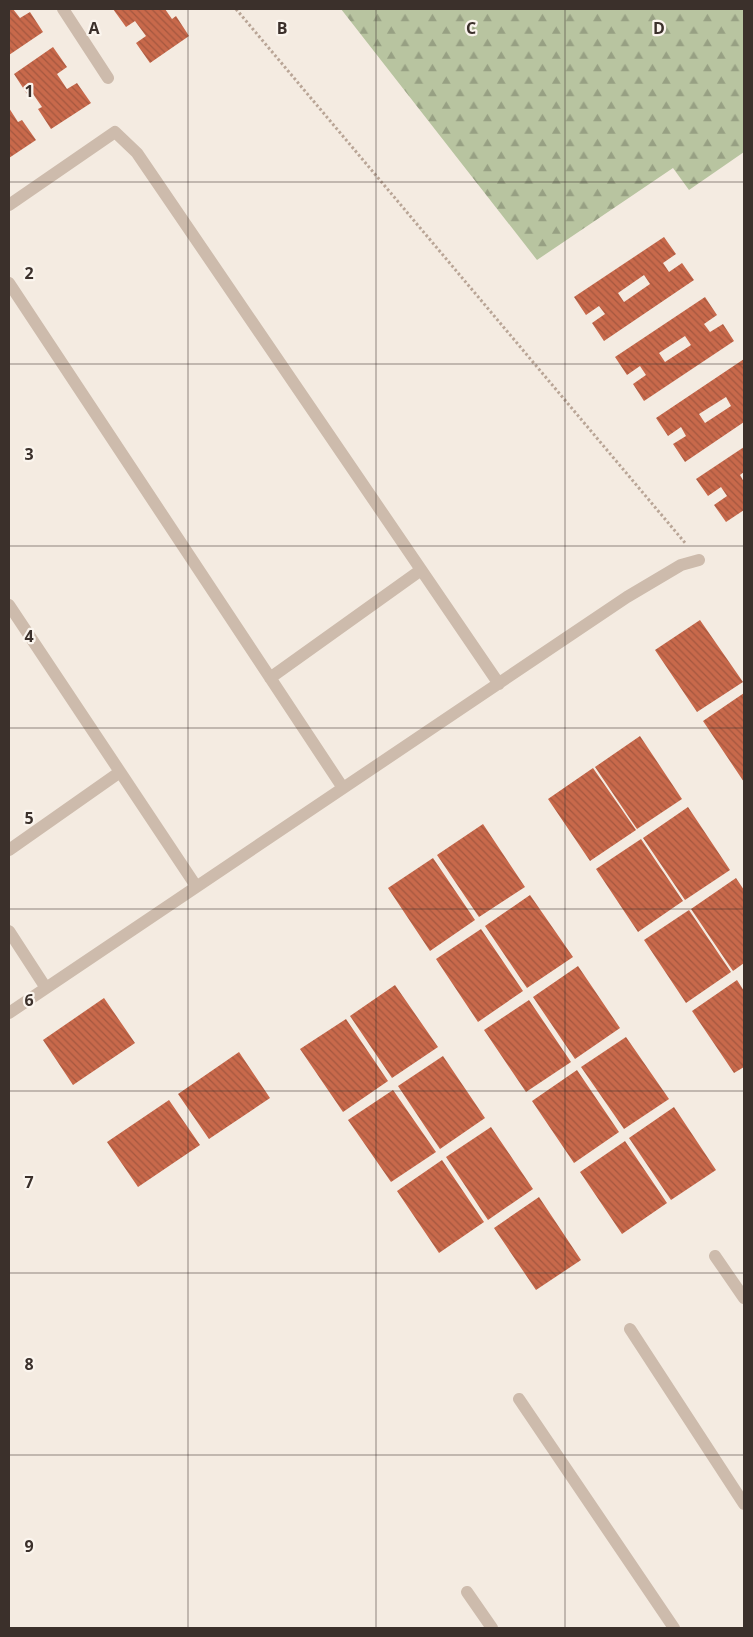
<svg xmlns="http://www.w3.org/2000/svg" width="753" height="1637" font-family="'Open Sans',sans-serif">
	<defs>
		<pattern id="forest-firs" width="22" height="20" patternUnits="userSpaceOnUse" patternTransform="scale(1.25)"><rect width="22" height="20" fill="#b8c4a0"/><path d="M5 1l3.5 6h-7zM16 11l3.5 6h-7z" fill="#97a083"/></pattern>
		<pattern id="building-back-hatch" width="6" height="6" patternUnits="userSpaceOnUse" patternTransform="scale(1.25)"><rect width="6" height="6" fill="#c8694b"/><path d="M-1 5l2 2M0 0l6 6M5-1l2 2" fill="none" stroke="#a4573f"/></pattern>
	</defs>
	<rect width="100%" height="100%" fill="#f4ebe1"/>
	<path fill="url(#forest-firs)" d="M341,9H744V152L689,190L673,168L537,260Z"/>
	<path fill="url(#building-back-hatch)" fill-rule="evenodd" d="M9,9H13L20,18L30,12L43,32L9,55Z
		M113,9H165L172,19L176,16L189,36L150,63L136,43L146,36L135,21L126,27Z
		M53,47L67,67L57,74L67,89L77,83L91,103L51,129L38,109L42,107L31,91L27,94L14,74Z
		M9,108L18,122L22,120L36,140L9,158Z
		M664,237L676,254L663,263L669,272L682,263L694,280L604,341L592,323L605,314L599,306L586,315L574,297ZM644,275L650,284L624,302L618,293Z
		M705,297L717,315L704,324L710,332L723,324L734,341L644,401L633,384L646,375L640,366L627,375L615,357ZM685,336L691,345L665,362L659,353Z
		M744,359V422L685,462L673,444L686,436L681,427L668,436L656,418ZM726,397L731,406L705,423L699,414Z
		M744,447V472L740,475L744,482V510L726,522L714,505L727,496L721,487L708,496L696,479Z
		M700,620L743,682L697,712L655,650Z
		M744,693V782L703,721Z
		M640,736L682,799L637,829L595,767Z
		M593,768L636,830L590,861L548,799Z
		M688,807L730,870L685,900L643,838Z
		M483,824L525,887L479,917L437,855Z
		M641,839L683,901L638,932L596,869Z
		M433,858L475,920L430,951L388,888Z
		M736,878L744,890V963L733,971L691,909Z
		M530,895L573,957L527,988L485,926Z
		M689,910L731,972L686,1003L644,940Z
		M481,929L523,991L478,1022L436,959Z
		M578,966L620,1028L575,1059L533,997Z
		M737,980L744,991V1067L734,1073L692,1011Z
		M395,985L438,1047L392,1078L350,1016Z
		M104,998L135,1043L73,1085L43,1040Z
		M529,1000L571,1062L526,1092L484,1030Z
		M346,1019L388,1081L343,1112L300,1049Z
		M626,1037L669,1099L624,1129L581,1067Z
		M239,1052L270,1098L209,1139L178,1094Z
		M443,1056L485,1118L440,1149L398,1086Z
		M577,1070L619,1132L574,1163L532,1101Z
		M393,1090L436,1152L391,1182L348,1120Z
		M169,1100L200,1145L138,1187L107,1142Z
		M674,1107L716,1170L671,1200L629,1138Z
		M491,1127L533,1189L488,1220L446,1157Z
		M625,1141L667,1203L622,1234L580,1172Z
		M442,1160L484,1222L439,1253L397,1191Z
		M539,1197L581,1260L536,1290L494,1228Z"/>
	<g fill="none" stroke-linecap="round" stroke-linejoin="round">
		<path stroke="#b9a596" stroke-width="3" stroke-dasharray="2.5 2.5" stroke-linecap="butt" d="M236,9L686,544"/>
		<path stroke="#cdbbac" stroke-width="12" d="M63,9L108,78
			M9,205L115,132L137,153L499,684
			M9,283L343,788
			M9,605L196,886
			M270,678L421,570
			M9,850L120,772
			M9,931L46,988
			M9,1013L627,597L681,565L699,560
			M715,1256L744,1298
			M630,1329L744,1504
			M519,1399L674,1628
			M467,1592L492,1628"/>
	</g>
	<path fill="none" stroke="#3b302b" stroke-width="1" stroke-opacity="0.55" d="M188,9V1628M376,9V1628M565,9V1628M9,182H744M9,364H744M9,546H744M9,728H744M9,909H744M9,1091H744M9,1273H744M9,1455H744"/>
	<g font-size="16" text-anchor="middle" font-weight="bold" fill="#3b302b" stroke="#fbf5ee" stroke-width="4.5" stroke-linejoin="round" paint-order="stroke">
		<text x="94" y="34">A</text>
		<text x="282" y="34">B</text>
		<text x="471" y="34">C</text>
		<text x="659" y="34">D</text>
		<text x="29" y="97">1</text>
		<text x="29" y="279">2</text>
		<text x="29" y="460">3</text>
		<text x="29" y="642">4</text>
		<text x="29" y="824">5</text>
		<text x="29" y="1006">6</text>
		<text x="29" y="1188">7</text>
		<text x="29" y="1370">8</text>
		<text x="29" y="1552">9</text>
	</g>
	<rect width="753" height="1637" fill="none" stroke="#3b302b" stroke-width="20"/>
</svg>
